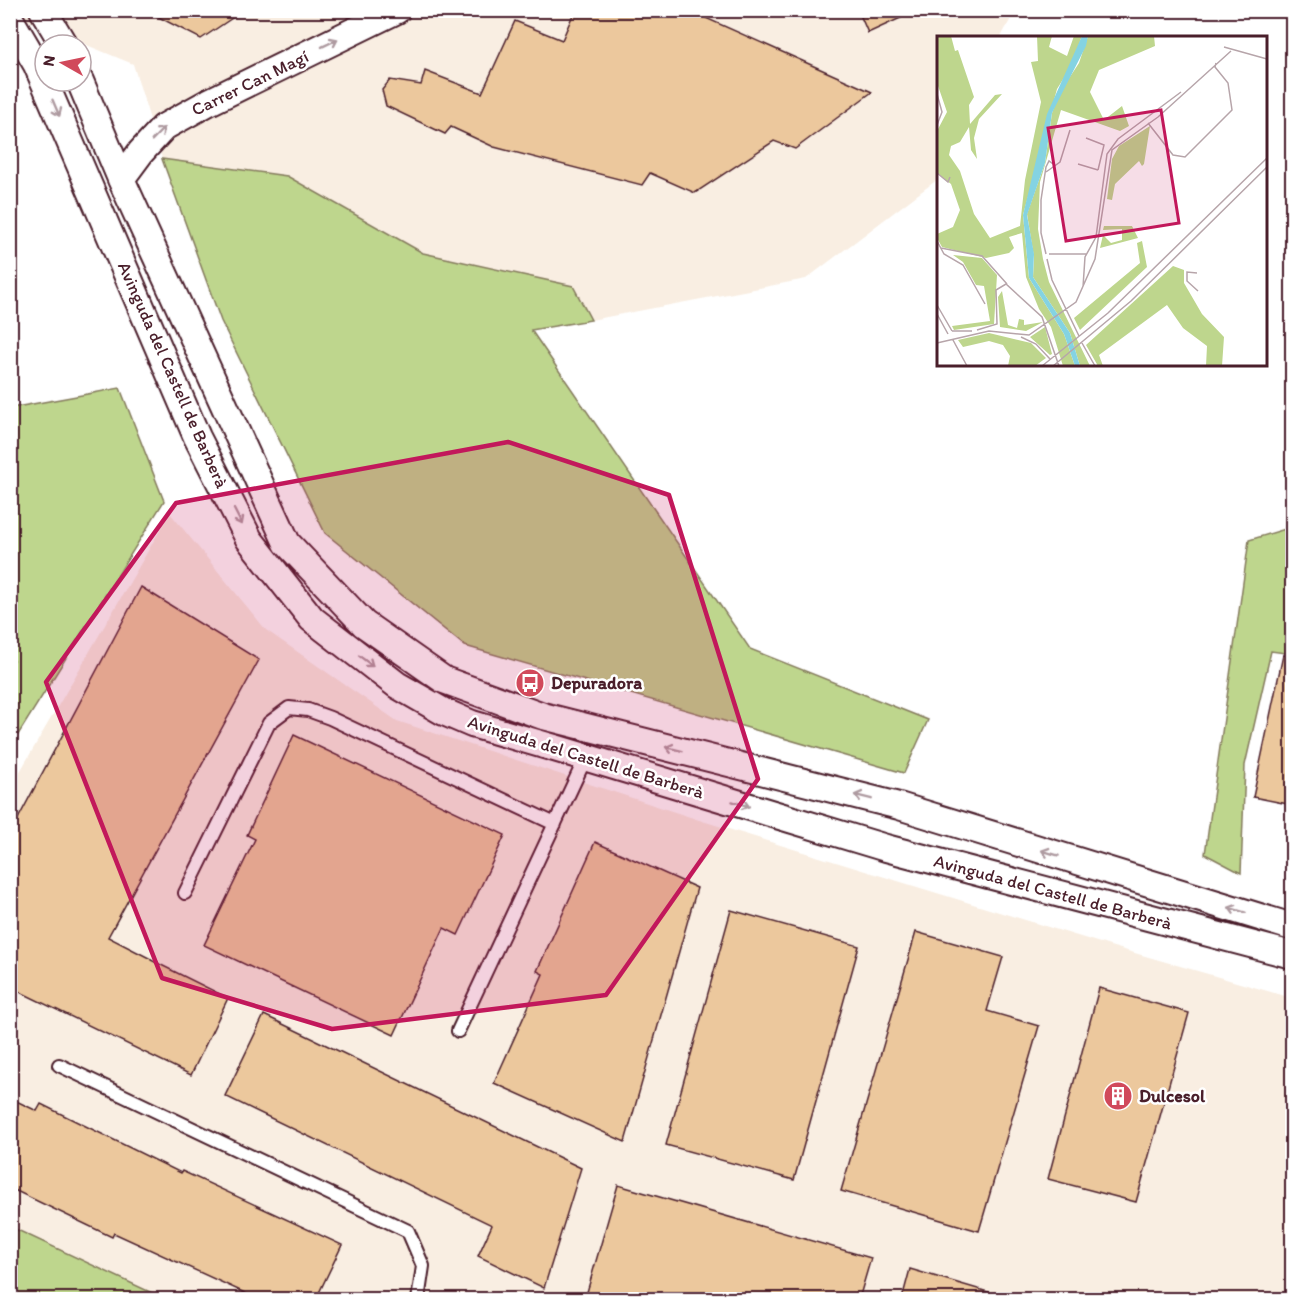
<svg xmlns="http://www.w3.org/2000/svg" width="1303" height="1310" font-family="Itim,sans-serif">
	<rect width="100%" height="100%" fill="#fff"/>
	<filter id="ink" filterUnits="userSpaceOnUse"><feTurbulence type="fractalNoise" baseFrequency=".0167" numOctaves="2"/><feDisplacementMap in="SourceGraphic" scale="12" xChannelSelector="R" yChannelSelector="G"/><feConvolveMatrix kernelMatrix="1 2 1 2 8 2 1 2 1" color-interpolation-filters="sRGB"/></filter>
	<g filter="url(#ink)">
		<path fill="#f9eee2" d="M10,11H1015L1001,37L938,38V179L806,279L591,320L573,286L423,253L287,176L162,159L133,64L11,14Z
			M170,513L266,630L397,721L699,820L1110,946L1292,998V1299H165L11,1227V787Z"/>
		<path fill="#bed68d" stroke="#847a5c" stroke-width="1.5" d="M162,159L287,176L423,253L573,286L591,320L531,330L750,649L928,720L904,773L465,646L325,533L221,321Z
			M120,388L164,501L11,746L10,661L13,660L10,657L11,408Z
			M1292,527V654L1271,651L1245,765L1241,873L1205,854L1249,540Z
			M10,1227H11L165,1299H11Z"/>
		<path fill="#ecc89d" stroke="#4a1f2b" stroke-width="1.5" d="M145,10H244L201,39Z
			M575,10H688L872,92L795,149L774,141L695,193L650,173L642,185L494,147L451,127L445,134L386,106L382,90L390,80L421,85L425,71L482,93L515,21L562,40Z
			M858,10H918L868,33Z
			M141,587L259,660L108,937L151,959V960L228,998L191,1075L10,987V834Z
			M1283,655L1293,656V805L1253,797Z
			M294,735L505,835L458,935L444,928L394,1035L204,945L255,839L247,835Z
			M595,842L697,888L625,1142L494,1083L543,974L537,971Z
			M731,910L859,946L794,1180L666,1145Z
			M916,932L1003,957L987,1011L1039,1026L979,1231L841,1191Z
			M1099,988L1189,1013L1136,1202L1048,1179Z
			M264,1015L581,1168L544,1288L478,1256L492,1225L225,1096Z
			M10,1098L37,1111L41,1104L181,1173L182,1171L342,1245L316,1299H258L114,1233L112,1237L10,1188Z
			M618,1185L871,1258L859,1299H585Z
			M910,1269L995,1294L994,1299H902Z"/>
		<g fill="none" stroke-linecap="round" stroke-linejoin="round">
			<g stroke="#4a1f2b" stroke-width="16">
				<path id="lane" d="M185,893L269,723L289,708L308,710L330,718L555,824
					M458,1031L586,757
					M59,1065L408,1231L423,1266L418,1300"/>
			</g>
			<g stroke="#4a1f2b" stroke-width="30">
				<path id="street" d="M43,10L64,45
					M10,19L37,65L197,437L249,539L312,619L397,685L444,712L472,724L558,749L886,848L1292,955
					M80,81L121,179L287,543L364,624L444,680L543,716L899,806L1292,927
					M121,179L141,152L164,127L209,102L397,10"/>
			</g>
			<use href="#lane" stroke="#fff" stroke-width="12"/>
			<use href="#street" stroke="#fff" stroke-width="26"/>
		</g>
		<defs><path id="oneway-shaft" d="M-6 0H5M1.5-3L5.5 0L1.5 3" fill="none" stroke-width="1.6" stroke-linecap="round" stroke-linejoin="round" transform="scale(1.5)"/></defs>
		<g stroke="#ae9aa0">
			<use href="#oneway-shaft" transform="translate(330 43) rotate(-26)"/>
			<use href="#oneway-shaft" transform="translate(56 108) rotate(67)"/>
			<use href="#oneway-shaft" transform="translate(158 134) rotate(-46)"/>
			<use href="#oneway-shaft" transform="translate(238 517) rotate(63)"/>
			<use href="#oneway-shaft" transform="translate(366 661) rotate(37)"/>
			<use href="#oneway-shaft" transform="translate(674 749) rotate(-166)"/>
			<use href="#oneway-shaft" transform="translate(863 797) rotate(-166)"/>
			<use href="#oneway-shaft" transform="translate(741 804) rotate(17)"/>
			<use href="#oneway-shaft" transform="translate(1050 853) rotate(-163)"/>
			<use href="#oneway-shaft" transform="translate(1237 910) rotate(-163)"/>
		</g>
	</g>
	<path fill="#c2185b" fill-opacity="0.2" stroke="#c2185b" stroke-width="4.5" stroke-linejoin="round" d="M508,442L669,495L758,779L606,995L332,1029L162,978L46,682L176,503Z"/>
	<defs>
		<g id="bus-disc" transform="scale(1.5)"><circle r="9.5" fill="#d1495b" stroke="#fff"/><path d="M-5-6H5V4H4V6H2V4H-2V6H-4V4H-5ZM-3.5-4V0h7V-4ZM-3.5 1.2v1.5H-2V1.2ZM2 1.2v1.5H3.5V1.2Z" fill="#fff"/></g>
		<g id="building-disc" transform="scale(1.5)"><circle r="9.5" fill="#d1495b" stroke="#fff"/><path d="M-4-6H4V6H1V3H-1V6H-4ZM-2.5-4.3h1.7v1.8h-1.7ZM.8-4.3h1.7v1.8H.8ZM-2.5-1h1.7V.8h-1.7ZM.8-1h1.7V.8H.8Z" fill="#fff"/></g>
	</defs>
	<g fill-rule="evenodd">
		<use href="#bus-disc" x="530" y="683"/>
		<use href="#building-disc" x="1118" y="1096"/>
	</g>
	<g text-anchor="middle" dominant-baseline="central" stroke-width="5" stroke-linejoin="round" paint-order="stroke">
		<g font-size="18" fill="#4a1f2b" stroke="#fff">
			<text transform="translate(250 83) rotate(-26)">Carrer Can Magí</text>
			<text transform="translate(173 375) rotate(66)">Avinguda del Castell de Barberà</text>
			<text transform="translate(586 757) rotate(17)">Avinguda del Castell de Barberà</text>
			<text transform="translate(1053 892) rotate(15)">Avinguda del Castell de Barberà</text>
		</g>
		<g font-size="18" font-weight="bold" fill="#4a1f2b" stroke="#fff" text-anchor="start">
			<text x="551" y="683">Depuradora</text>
			<text x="1139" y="1096">Dulcesol</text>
		</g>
	</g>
	<g transform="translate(937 36)">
		<rect width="330" height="330" fill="#fff"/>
		<path d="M0,0H14L18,15L21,14L37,61L32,69L33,88L58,59L65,58L42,83L37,102L40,123L34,114L32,91L23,106L14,110L12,119L23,135L37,178L53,202L83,190L88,144L104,66L94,26L101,25L100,0H115L112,11L130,20L137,0H145L133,32L120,53L86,179L92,242L127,298L138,330H126L114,291L102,273L89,241L85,197L72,201L77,212L72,217L49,222L5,211L0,202V198L16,191L23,174L14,148L0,137V95L10,76L0,47ZM151,0H217L218,10L162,34L153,56L167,84L185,70L192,90L183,95L124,74L103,146L101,193L106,223L112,246L153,330H143L133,297L96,241L97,221L90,178L108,127L115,77L123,56L142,27ZM213,90L207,128L205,130L202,125L178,148L175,164L170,163L175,123L182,110ZM167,190H195L201,202L163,212L166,199L174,207L185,204V193L166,194ZM205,205L210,231L143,294L137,282L203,227L200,207ZM16,219L45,222L60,239L57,288L17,294L15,290L53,285L47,250L39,249L26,226ZM236,230L247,234V247L265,278L287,301L285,330H269L270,310L246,292L230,269L162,319L166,330H161L149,309ZM65,255L71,289L80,292L82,283L87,284V289L106,286L89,295L63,291L61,261ZM108,291L115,318L113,319L93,301ZM52,297L94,307L109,322L98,330H71L73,320L66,309L52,305L26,311L21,304Z" fill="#bed68d"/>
		<path d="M145,0H151L149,10L115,77L108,127L90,179L97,218L96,241L133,297L143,330H138L127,298L92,242L86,179L110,78Z" fill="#84d3e2"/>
		<path fill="none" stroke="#b7a5aa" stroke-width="1.5" d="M287,11L330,23M0,58L5,76L0,89M211,87L236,119L248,121L295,74L291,47L278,31L279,27M149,102L167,109L161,134M141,128L161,134M109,136L123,126L133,94M0,137L11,146L13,141M0,205L7,218L26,229L48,268M4,212L45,220L70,248M109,218L104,197V164L109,131L112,125L116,128M112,218H150M110,223L115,244L142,300M260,237L250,236V245L261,255M146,251L148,221L159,201L170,118L181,103L244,56M0,269L15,295M0,278L11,298M40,294L60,288L59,254L69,248L105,281L122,330M15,295H35M84,301L99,308L113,323M16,304L30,330M0,307L52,295L92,299L139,266L158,223L175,114L221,81L294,15M145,307L158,330M105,330L171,277L330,122M116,330L194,265L330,131"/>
		<path fill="#c2185b" fill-opacity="0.15" stroke="#c2185b" stroke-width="3" d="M224,74L242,187L129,205L111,92Z"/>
		<rect width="330" height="330" fill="none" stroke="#4a1f2b" stroke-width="3"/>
	</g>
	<rect width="1303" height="1310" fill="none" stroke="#fff" stroke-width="36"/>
	<rect x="18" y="18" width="1267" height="1274" fill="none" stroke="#4a1f2b" stroke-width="2" filter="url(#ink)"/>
	<g transform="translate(63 63) rotate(279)"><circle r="28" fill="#ffffff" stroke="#b7a5aa" stroke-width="1.5"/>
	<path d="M0-4.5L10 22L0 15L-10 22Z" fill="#d1495b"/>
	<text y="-9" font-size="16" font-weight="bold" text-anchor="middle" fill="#4a1f2b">N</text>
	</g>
</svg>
